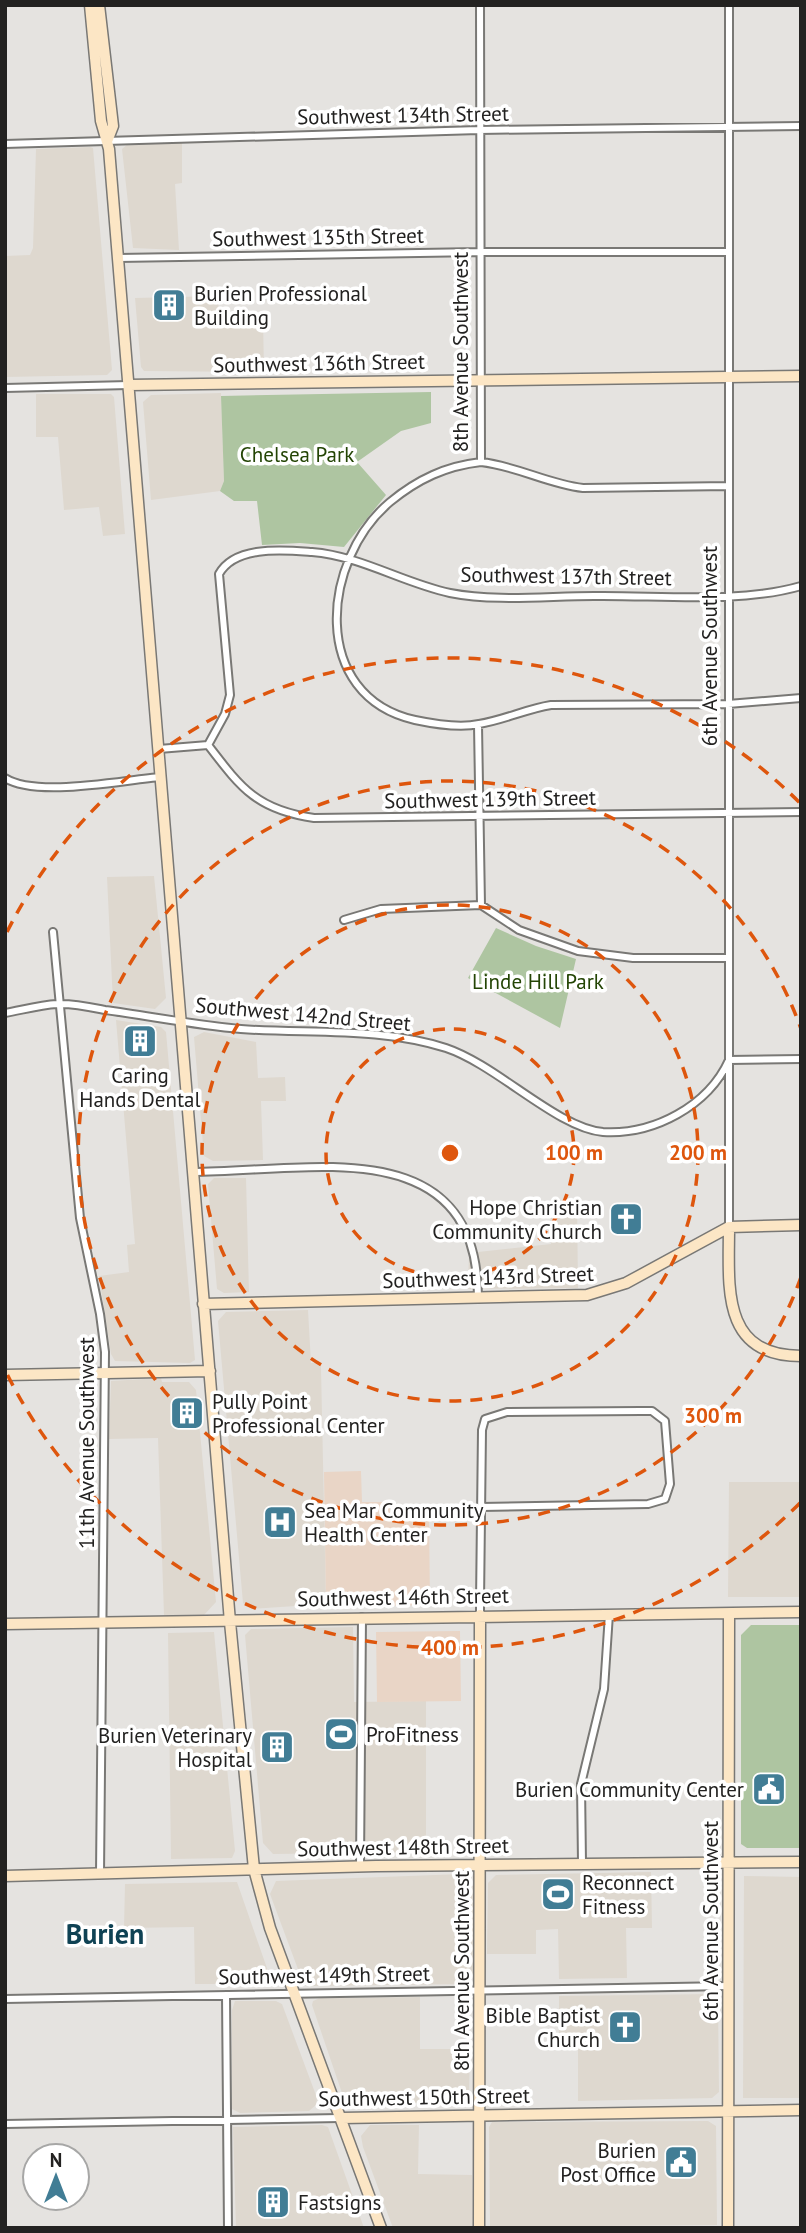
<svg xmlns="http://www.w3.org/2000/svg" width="806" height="2233" font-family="'PT Sans',sans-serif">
	<rect width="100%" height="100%" fill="#e5e3e0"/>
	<path fill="#ded8cf" d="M182,142V183L175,184L179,250L133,248L122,149L128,144Z
		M90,147L93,148L112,370L107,375L5,377V256L30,255L33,248L36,149Z
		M218,296L219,319H263L264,372L144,371L141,367L135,298Z
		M221,393L224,481L220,491L151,500L143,402L151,395Z
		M36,394H111L114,397L125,534L103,536L99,507L64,510L58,437H36Z
		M154,876L166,998L155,1009L113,1003L107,877Z
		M116,1020L161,1027L166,1032L195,1360L190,1363L115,1361L111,1354L99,1276L129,1272L127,1245L135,1244Z
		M204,1032L256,1042L258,1078L285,1077L286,1101H261L263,1160L213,1161L204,1156L194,1037Z
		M214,1178H246L249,1292L224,1293L217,1289L208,1184Z
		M577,1200L578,1288L468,1289L469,1253L551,1244L550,1201Z
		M308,1310L311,1363H320L321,1368L326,1604L252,1609L243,1603L218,1321L226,1312Z
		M161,1378L162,1382H189L196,1390L216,1602L204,1615H164L158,1438L109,1439L111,1381Z
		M729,1482H801V1597H728Z
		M353,1627L354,1702L426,1701V1852L273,1854L263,1843L245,1635L251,1629Z
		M214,1632L235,1851L232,1858L171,1859L168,1633Z
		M651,1872L652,1928H626L627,1978L559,1979L558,1929L536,1930V1954H487L488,1883L496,1875Z
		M462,1874L468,1880L469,1886H474L475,1971L466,1984L310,1986L309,1980H302L270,1894L276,1881Z
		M744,1876L801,1877V2098H743Z
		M237,1882L269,1974L262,1984H195L194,1927L124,1928L125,1884Z
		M714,1994L718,2000L719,2092L712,2098L578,2101V2046H559V1996Z
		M420,1997V2049H470L469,2094L466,2100L461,2103H351L343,2096L312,2005L313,2001L320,1998Z
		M235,2001H276L282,2004L317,2098L316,2105L309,2111L240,2113L232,2109V2010Z
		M708,2121L716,2126L717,2225L490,2227L489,2127L492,2122Z
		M322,2125L328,2127L364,2228H236L233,2127Z
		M370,2125H419L418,2174L472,2175L473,2228H393L363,2147L361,2136Z"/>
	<path fill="#e9d5c6" d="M361,1471L362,1502H389L390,1513L429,1512L430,1605L326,1607L324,1472Z
		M460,1631L461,1701L377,1702L376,1632Z"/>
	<path fill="#aec5a1" d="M431,392V423L401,431L357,462L386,495L344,547L300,543L262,545L257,501H234L220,491L224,481L221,396Z
		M496,928L536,946L576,959L560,1028L468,978Z
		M751,1625H801V1848H747L741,1844V1635Z"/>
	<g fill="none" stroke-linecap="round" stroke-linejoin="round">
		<g stroke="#797875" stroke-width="10">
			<path id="street" d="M480,5L481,462C446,466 418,479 390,502C321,560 309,696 415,720C434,724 461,728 479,724C504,720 526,709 551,705L728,704L801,698
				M5,144L479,130L801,126
				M118,258L479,252H729
				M5,388L129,385
				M481,462C517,466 548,484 583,488L729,486
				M478,725L481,905
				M208,745C241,788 257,810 314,818L801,812
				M159,749L208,745L225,714L230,695L219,574C235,545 284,550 312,552C361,556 403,583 450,593C496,602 547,596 594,596C658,595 739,604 801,586
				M5,778C37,798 122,780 161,777
				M344,920L381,909L481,905L519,930L578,951L633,958H728
				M53,932L80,1218L100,1314L105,1352L100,1874
				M5,1013C22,1010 40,1005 57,1004C72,1003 90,1007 105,1010C150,1016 195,1025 241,1029C309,1034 380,1027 446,1048C497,1065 557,1128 603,1132C654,1135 708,1106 729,1060L801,1059
				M192,1172C307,1172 479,1128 478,1299
				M729,1227V5
				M480,1615V1602L482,1430L485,1419L507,1412L641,1411H652L665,1421L670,1484L665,1499L648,1504L481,1507
				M582,1863L581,1784L604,1689L609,1614
				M360,1866L362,1617
				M226,1995L228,2228
				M5,1999L728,1986
				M5,2124L340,2118"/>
		</g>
		<g stroke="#797875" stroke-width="13">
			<path id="secondary" d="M90,5L101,121L109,149L230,1622L254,1869L270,1928L381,2228
				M99,5L113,126L108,139
				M129,385L801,376
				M729,1227C729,1286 720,1356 801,1356
				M203,1304L587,1295L626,1283L729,1227L801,1225
				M5,1375L210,1371
				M5,1624L801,1612
				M5,1876L376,1866L801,1862
				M342,2118L801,2110
				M479,2228L480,1615
				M728,2228L729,1614"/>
		</g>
		<use href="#street" stroke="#fff" stroke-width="6"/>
		<use href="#secondary" stroke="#fce6c5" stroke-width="10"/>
	</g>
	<g fill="none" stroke="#de560d" stroke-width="3.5" stroke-dasharray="12 9">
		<circle cx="450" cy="1153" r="124"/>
		<circle cx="450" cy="1153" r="248"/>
		<path d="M801 1277A372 372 0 1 1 801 1029"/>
		<path d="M800 1503A495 495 0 0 1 7 1374M7 932A495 495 0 0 1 800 803"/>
	</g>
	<defs>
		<g id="building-square" transform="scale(1.75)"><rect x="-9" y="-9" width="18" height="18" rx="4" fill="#417d95" stroke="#fff"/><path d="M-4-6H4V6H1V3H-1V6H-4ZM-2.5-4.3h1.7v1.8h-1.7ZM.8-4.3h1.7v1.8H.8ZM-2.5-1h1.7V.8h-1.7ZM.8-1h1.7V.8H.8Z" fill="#fff"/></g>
		<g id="church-square" transform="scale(1.75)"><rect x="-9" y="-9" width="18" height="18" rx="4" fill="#417d95" stroke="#fff"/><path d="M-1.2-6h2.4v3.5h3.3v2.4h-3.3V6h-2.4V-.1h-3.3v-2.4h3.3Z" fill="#fff"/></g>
		<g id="hospital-square" transform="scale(1.75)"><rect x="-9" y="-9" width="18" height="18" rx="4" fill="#417d95" stroke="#fff"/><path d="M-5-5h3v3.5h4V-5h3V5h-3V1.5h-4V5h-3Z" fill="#fff"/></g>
		<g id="stadium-square" transform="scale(1.75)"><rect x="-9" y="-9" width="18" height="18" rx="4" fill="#417d95" stroke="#fff"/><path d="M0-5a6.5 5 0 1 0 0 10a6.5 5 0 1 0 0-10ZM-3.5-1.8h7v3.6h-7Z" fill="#fff"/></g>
		<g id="civic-square" transform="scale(1.75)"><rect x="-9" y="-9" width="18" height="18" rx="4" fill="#417d95" stroke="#fff"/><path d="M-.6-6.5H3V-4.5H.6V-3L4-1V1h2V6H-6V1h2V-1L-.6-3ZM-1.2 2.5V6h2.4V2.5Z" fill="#fff"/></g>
	</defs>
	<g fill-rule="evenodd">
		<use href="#building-square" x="169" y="305"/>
		<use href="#building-square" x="140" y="1041"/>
		<use href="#church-square" x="626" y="1219"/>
		<use href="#building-square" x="187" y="1413"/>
		<use href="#hospital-square" x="280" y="1522"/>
		<use href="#stadium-square" x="341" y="1734"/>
		<use href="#building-square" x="277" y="1747"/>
		<use href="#civic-square" x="769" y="1789"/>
		<use href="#stadium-square" x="558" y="1894"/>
		<use href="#church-square" x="625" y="2027"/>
		<use href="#civic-square" x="681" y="2162"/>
		<use href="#building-square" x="273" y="2202"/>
	</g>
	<g text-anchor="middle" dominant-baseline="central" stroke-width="7" stroke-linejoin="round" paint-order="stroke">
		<g font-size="21" fill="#232221" stroke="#fff">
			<text transform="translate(403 115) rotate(-1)">Southwest 134th Street</text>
			<text transform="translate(318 237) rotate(-1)">Southwest 135th Street</text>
			<text transform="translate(460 352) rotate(-90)">8th Avenue Southwest</text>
			<text transform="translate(319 363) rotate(-1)">Southwest 136th Street</text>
			<text transform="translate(566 576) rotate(1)">Southwest 137th Street</text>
			<text transform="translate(709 646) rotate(-90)">6th Avenue Southwest</text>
			<text transform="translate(490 799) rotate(-1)">Southwest 139th Street</text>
			<text transform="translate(303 1014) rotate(5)">Southwest 142nd Street</text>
			<text transform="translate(488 1277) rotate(-2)">Southwest 143rd Street</text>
			<text transform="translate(86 1443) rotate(-90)">11th Avenue Southwest</text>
			<text transform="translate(403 1597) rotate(-1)">Southwest 146th Street</text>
			<text transform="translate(403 1847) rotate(-1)">Southwest 148th Street</text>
			<text transform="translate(710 1921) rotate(-90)">6th Avenue Southwest</text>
			<text transform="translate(461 1971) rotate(-90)">8th Avenue Southwest</text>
			<text transform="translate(324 1975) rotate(-1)">Southwest 149th Street</text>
			<text transform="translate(424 2097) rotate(-1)">Southwest 150th Street</text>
		</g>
		<g font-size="21" fill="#232221" stroke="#fff" text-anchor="start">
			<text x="194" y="293">Burien Professional<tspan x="194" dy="24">Building</tspan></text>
			<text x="140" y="1075" text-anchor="middle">Caring<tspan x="140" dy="24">Hands Dental</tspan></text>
			<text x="602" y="1207" text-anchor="end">Hope Christian<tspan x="602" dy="24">Community Church</tspan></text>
			<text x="212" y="1401">Pully Point<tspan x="212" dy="24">Professional Center</tspan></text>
			<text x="304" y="1510">Sea Mar Community<tspan x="304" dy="24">Health Center</tspan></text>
			<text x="366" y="1734">ProFitness</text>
			<text x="252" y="1735" text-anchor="end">Burien Veterinary<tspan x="252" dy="24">Hospital</tspan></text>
			<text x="744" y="1789" text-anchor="end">Burien Community Center</text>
			<text x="582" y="1882">Reconnect<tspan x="582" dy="24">Fitness</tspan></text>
			<text x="600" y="2015" text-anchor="end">Bible Baptist<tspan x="600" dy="24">Church</tspan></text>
			<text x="656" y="2150" text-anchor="end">Burien<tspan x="656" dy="24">Post Office</tspan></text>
			<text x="298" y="2202">Fastsigns</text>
		</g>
		<g font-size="21" fill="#244505" stroke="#fff">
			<text x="297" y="454">Chelsea Park</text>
			<text x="538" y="981">Linde Hill Park</text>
		</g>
		<g font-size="28" font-weight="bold" fill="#0f4254" stroke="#fff">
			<text x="105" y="1933">Burien</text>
		</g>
	</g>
	<circle cx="450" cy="1153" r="10" fill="#de560d" stroke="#fff" stroke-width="3.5"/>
	<g font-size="21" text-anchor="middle" font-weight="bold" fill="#de560d" stroke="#fff" stroke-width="7" stroke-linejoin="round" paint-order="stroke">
		<text x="574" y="1160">100 m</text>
		<text x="698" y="1160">200 m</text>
		<text x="713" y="1423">300 m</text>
		<text x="450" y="1655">400 m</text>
	</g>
	<rect width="806" height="2233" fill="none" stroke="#232221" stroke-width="14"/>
	<g transform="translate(56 2177)"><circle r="33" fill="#ffffff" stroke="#a7a7a6" stroke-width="2"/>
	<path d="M0-5L12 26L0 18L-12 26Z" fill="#417d95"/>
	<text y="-10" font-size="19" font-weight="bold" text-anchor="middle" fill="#232221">N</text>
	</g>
</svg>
